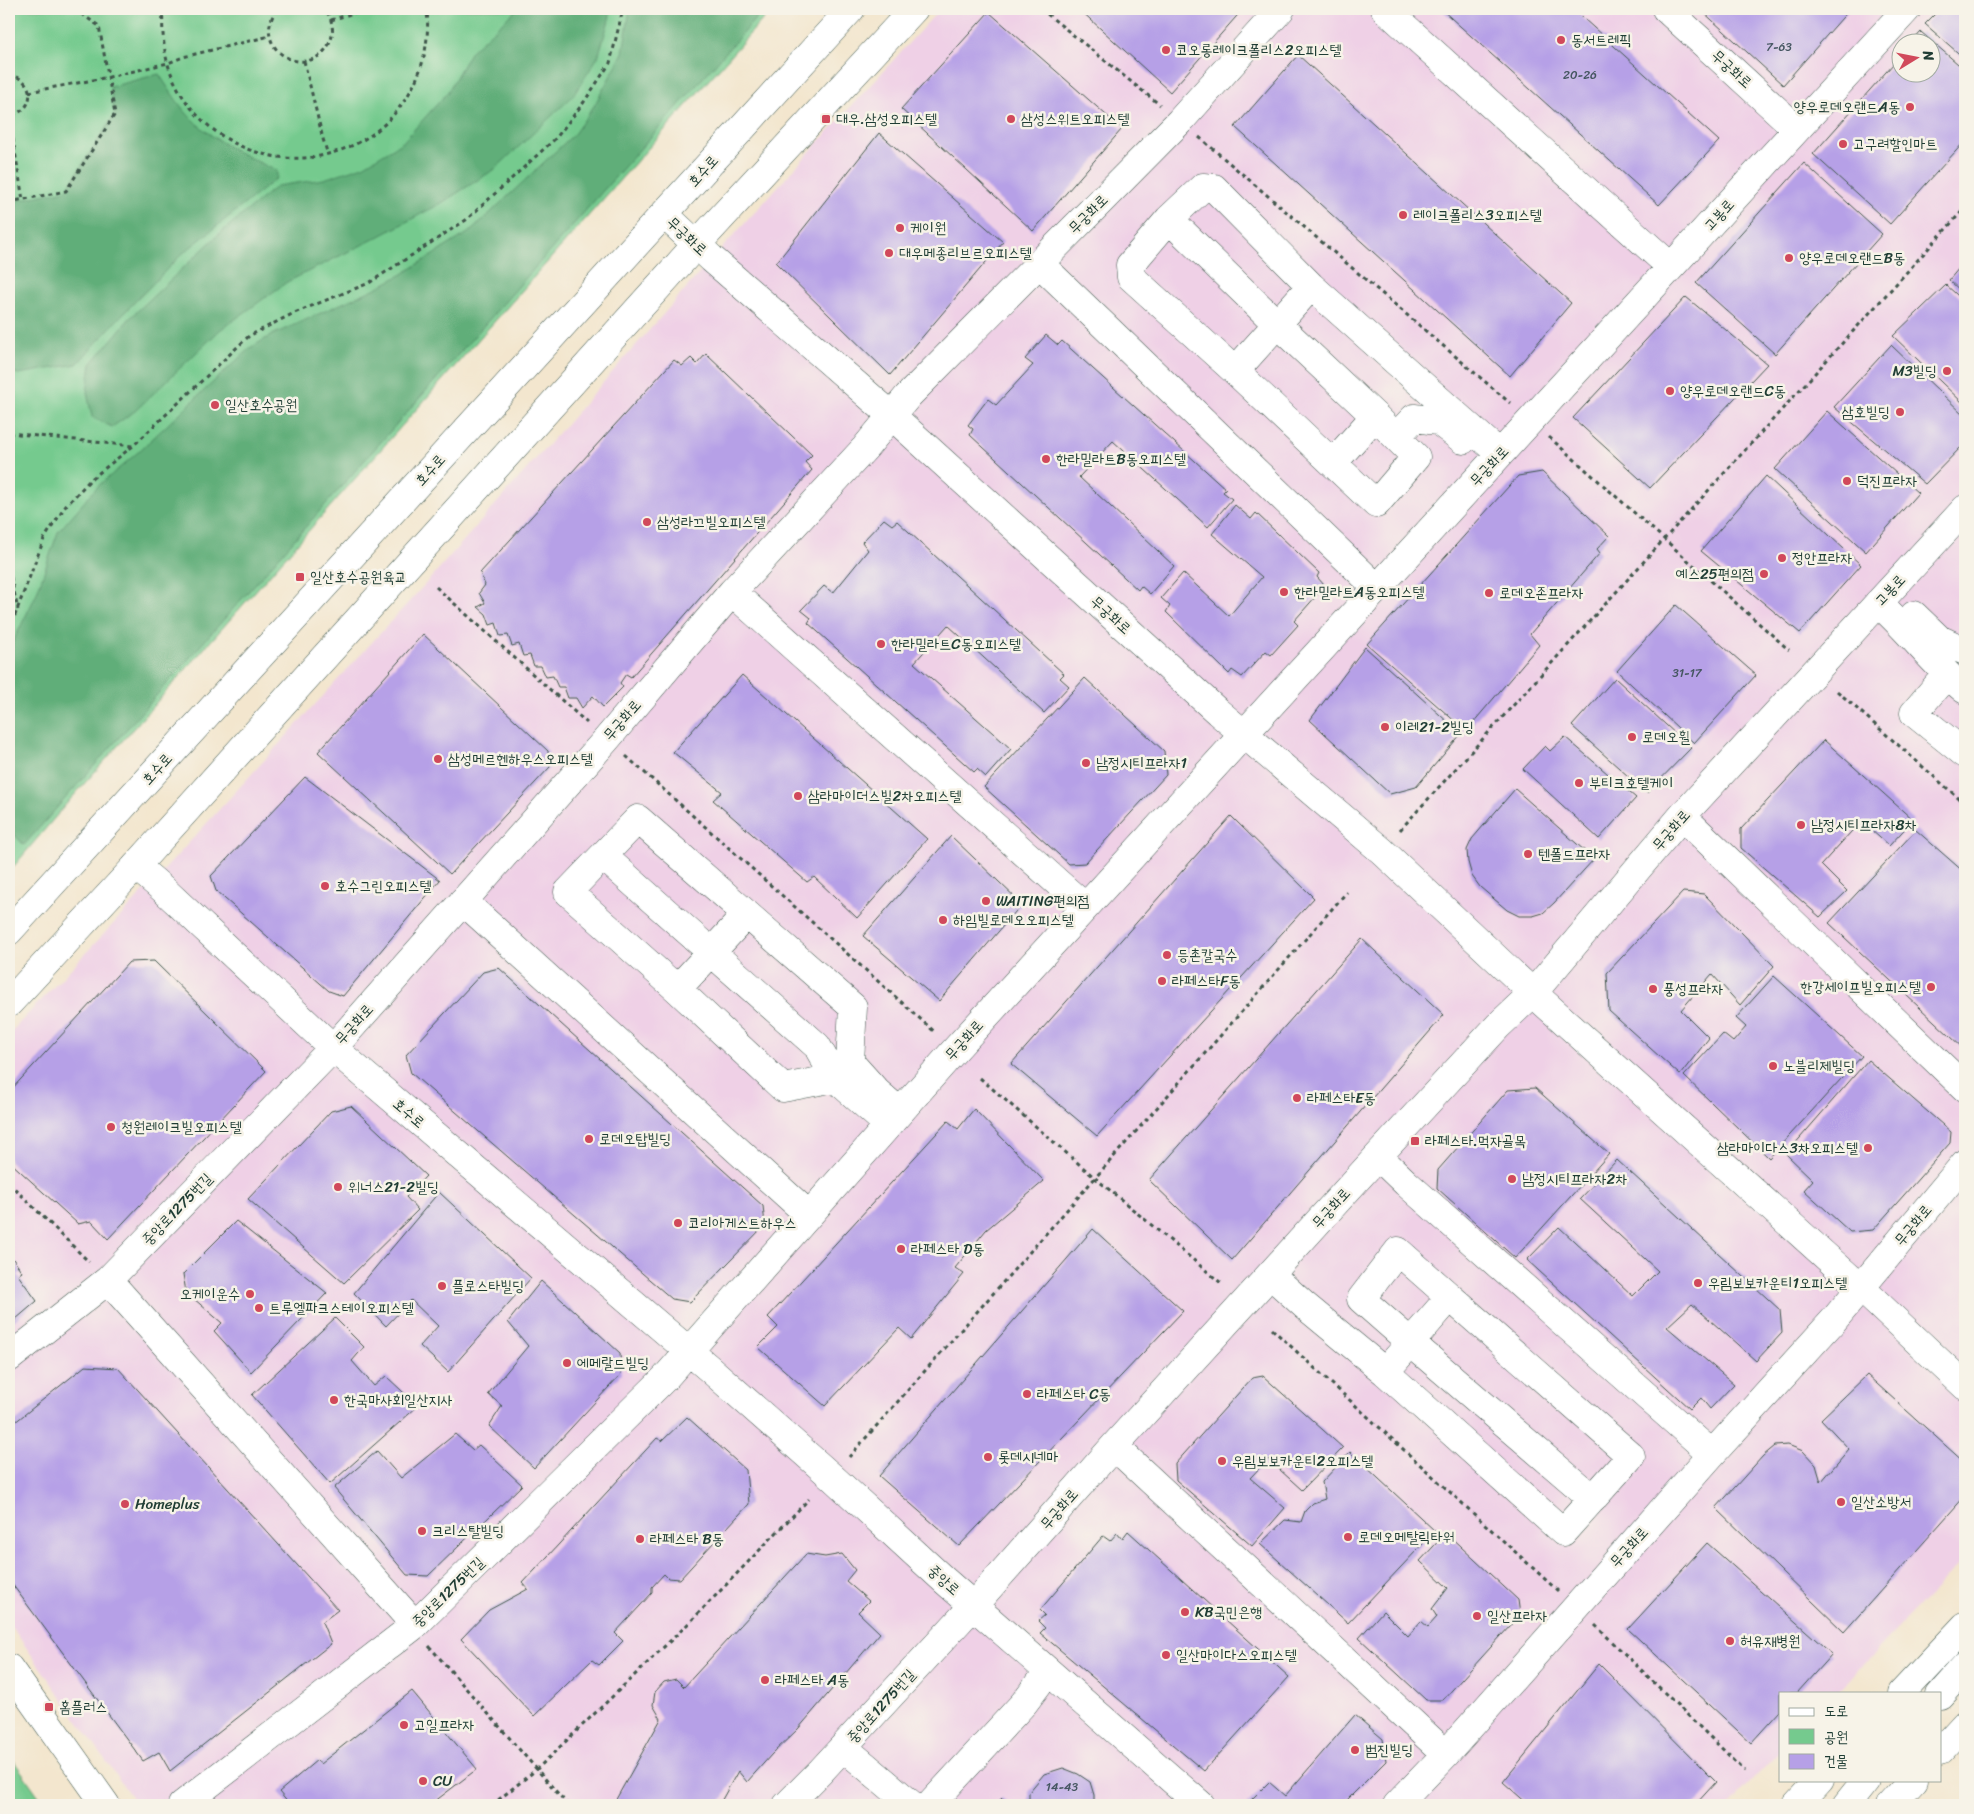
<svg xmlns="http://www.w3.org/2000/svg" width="1974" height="1814" font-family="Sriracha,'Poor Story',sans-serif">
	<rect width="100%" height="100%" fill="#f7f3e8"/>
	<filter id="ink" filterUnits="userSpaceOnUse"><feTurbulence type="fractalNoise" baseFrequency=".02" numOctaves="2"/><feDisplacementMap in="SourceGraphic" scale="10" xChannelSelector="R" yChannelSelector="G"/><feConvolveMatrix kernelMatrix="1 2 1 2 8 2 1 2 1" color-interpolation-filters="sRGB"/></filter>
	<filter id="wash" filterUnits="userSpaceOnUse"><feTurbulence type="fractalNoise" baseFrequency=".0096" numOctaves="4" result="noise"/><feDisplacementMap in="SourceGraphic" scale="20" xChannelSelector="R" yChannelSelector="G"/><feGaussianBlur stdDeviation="1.12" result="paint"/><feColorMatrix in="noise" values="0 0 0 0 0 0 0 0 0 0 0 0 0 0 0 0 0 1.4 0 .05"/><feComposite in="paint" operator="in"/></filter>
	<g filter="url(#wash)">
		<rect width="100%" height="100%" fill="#f3e6ce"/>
		<path fill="#efd0e6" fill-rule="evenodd" d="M940,9H1965V1558L1836,1693H1780V1751L1729,1805H137L9,1623V1034L154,881L428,581L712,259ZM1902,42H1932V72H1902Z"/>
		<path fill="#75ca8e" stroke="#4a8461" d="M9,9H772L69,801L9,872Z
			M9,1754L45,1805H9Z"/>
		<path fill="#60ae79" stroke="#407656" d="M517,9H611L609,20L598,57L573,96L495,169L440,204L376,238L287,282L220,330L135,411L112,427L92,417L87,392L91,364L129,319L218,235L277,186L324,179L363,166L403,142L447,93L471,51Z
			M630,9H764L24,845L9,829V650L36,595L58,532L97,487L137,453L250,348L272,335L374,289L401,275L471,231L574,134L594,106L623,53Z
			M159,74C167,86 174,98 183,109C207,139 244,155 277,171V178L182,254L118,319L77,364L19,374L9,372V202L66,190L115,114L110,87Z"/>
		<g id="blocks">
			<path fill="#b6a0e7" d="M1079,9H1243L1170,92Z
				M1441,9H1573L1719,141L1659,205Z
				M1700,9H1850L1783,85Z
				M1940,9H1965V59L1925,24Z
				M989,12L1122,129L1033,231L901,109Z
				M1921,32L1965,70V141L1890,224L1813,154L1902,54V72H1932V42H1912Z
				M1298,55L1571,303L1510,376L1235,127Z
				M879,133L1003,242L890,375L776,263Z
				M1804,163L1882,234L1775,354L1696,283Z
				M1965,261V295L1949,280Z
				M1946,285L1965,302V405L1893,336Z
				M1686,297L1767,364L1650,488L1573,418Z
				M1046,335L1058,345L1062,341L1226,489L1223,492L1232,499L1208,527L1113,441L1079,477L1174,566L1150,594L1141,586L1138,590L970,435L973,429L968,425L988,399L996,405L1033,365L1025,359Z
				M1891,345L1965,416V443L1925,484L1834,407Z
				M706,354L812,455L805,462L812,470L631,677L626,674L620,683L623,687L603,707L593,696L582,708L576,698H568L564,687H558L553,676L546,677L541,666H534L530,655L523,656L519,644L512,646L508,635L500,636L496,623L490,625L486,614L478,607L485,603L479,593L485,585L480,573L674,360L682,366L691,358L697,364Z
				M1827,411L1918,493L1866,552L1775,469Z
				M1542,472L1609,536L1597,549L1600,553L1530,634L1539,645L1466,731L1367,644L1518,476Z
				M1766,476L1861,565L1800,633L1701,551Z
				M1235,505L1251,519L1256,513L1319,573L1317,577L1325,586L1294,621L1298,625L1271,655L1266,651L1242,677L1232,670L1229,674L1166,612L1170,606L1161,598L1183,573L1229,616L1262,577L1212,534Z
				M884,519L892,525L897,521L1064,674L1060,678L1069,686L1044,713L948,625L914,663L1011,749L986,777L977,769L974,772L808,623L811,618L801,610L824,586L833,593L868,550L862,542Z
				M1676,605L1756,675L1694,743L1617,671Z
				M423,634L548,751L550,767L450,874L318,752Z
				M1365,647L1461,734L1416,787L1390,794L1310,720Z
				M742,675L927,839L857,918L814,877L807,882L713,800L722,792L673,752Z
				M1085,678L1164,751L1166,775L1085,863L1069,864L984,787Z
				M1615,678L1691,748L1647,793L1572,726Z
				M1565,737L1636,798L1599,839L1523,769L1545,746L1550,751Z
				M1824,740L1913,820L1889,846L1861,821L1821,865L1847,891L1820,917L1741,848V829Z
				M305,777L440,880L343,996L329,991L216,891L211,876Z
				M1515,789L1594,859L1554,903L1543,913L1533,916H1519L1507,910L1480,887L1472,876L1468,862L1467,850L1472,839Z
				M1231,816L1314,898L1097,1136L1011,1064Z
				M1916,830L1965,873V1050L1829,923Z
				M951,836L1022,904L939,1001L863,936Z
				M1683,892L1704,894L1774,966L1740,1005L1712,974L1681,1010L1709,1038L1680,1075L1609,1011L1607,973Z
				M1362,939L1444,1015L1232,1260L1149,1180Z
				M154,961L266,1071L108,1239L91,1221L78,1224L9,1161V1092L129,962Z
				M499,968L763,1206L765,1225L690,1302L672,1299L411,1073L406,1055L483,972Z
				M1774,976L1862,1056L1769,1158L1684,1076L1723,1034L1733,1042L1746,1027L1736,1018Z
				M1868,1060L1951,1132L1950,1143L1873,1230L1850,1232L1804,1190L1813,1180L1786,1154Z
				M1535,1088L1609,1154L1515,1258L1437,1188L1438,1170L1508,1090Z
				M351,1106L426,1176L406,1197L418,1210L344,1283L248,1199L331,1111Z
				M974,1109L1044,1181L986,1230L955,1268L964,1274L911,1339L899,1328L825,1406L758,1347L778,1327L768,1317L948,1121L958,1129Z
				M1617,1160L1780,1310L1782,1333L1756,1361L1692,1304L1667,1327L1734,1384L1710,1409L1701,1398L1690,1409L1527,1260L1559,1227L1633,1296L1658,1271L1580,1199Z
				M439,1192L531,1278L448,1372L420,1346L438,1326L411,1300L386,1326L354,1293Z
				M236,1221L327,1293L251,1372L214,1331L222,1323L186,1292L183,1274Z
				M1093,1229L1183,1311L959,1546L879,1476Z
				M9,1253L22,1272L18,1275L37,1301L9,1325Z
				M541,1281L620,1353L621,1374L534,1468L489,1426L502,1406L488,1394L528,1346L508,1322Z
				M335,1318L364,1347L352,1361L374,1386L386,1376L418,1406L330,1484L252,1395Z
				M85,1366L118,1368L338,1610L322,1622L331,1644L170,1771L159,1752L143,1761L9,1580V1427Z
				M1867,1375L1965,1463V1496L1844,1632L1716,1508L1763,1456L1775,1446L1788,1445L1803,1451L1816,1465L1821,1482L1849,1449L1821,1419Z
				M1263,1376L1343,1448L1302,1490L1268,1459L1250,1478L1285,1508L1252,1546L1176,1480L1175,1464L1252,1378Z
				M687,1417L746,1470L749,1504L680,1579L668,1578L664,1574L652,1587V1593L615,1633L623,1641L599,1665L592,1660L534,1716L461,1639L489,1610L528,1589L523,1583L657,1438L662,1441Z
				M455,1434L473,1450L479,1445L522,1485L428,1576L407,1575L334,1488L377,1451L401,1478Z
				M1350,1452L1435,1531L1348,1623L1260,1544L1285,1520L1301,1522L1305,1511L1313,1503L1325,1499L1322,1482Z
				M1128,1531L1289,1677L1204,1771L1040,1633L1045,1628L1038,1621L1045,1615L1040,1610L1103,1536L1110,1541L1117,1533L1122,1539Z
				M1446,1533L1518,1600L1520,1615L1443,1700H1426L1359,1638L1383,1611L1408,1636L1421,1621L1428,1627L1437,1617L1432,1609L1448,1588L1420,1561Z
				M1707,1543L1832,1654L1797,1693H1780V1711L1751,1743L1628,1629Z
				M806,1554L825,1557L842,1554L855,1570L846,1581L869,1601L858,1612L880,1633L798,1729L772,1754L747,1782L738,1771L719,1805H616L614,1803L661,1719L653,1705L655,1692L664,1682L676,1679L684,1687Z
				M1599,1664L1716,1782L1695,1805H1529L1503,1782Z
				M412,1691L477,1769L430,1805H290L279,1792L317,1760L320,1764Z
				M1355,1715L1383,1739L1386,1761L1342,1805H1246L1269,1782L1285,1796Z
				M1063,1768L1078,1774L1090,1782L1094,1795V1805H1029V1792L1044,1774Z
				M1002,1798L1010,1805H995Z"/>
		</g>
	</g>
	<g filter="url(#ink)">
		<use href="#blocks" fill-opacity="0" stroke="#3f564b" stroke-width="1"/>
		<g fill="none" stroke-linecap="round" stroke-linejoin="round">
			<g stroke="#3f564b" stroke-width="29">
				<path id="minor" d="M1385,9L1671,267
					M1666,9L1797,129
					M1169,219L1276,323L1375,416
					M1039,263L1377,588
					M1235,371L1311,286
					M1396,437L1414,418L1438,421L1463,440
					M1333,463L1375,416L1416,457L1376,504L1235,371L1131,277L1130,265L1169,219L1203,187L1214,188L1311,286L1500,454
					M732,592L1085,907
					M1878,603C1909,630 1933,664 1965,690
					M1914,615L1939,639L1965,651
					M1946,675L1914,713L1965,754
					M1682,816L1965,1088
					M603,856L817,1046L835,1078
					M136,866L163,889L333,1048L711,1370L832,1477L944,1580L1201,1805
					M463,901L809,1215
					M677,989L746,915
					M888,1125L835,1078L783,1088L677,989L568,892L638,819L853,1007L850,1062L877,1092L900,1112
					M1378,1156L1406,1183L1712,1454
					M1271,1275L1304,1305L1385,1372L1563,1532L1631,1456L1450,1297
					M108,1280L415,1625
					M9,1358L108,1280L333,1048L606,740L732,592L865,448L908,396L1180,121L1281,9
					M1385,1372L1450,1297L1398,1251L1361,1299L1410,1342L1593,1499
					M1114,1446L1446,1754
					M1940,1695L1965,1667
					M843,1747L912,1805
					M182,1805L415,1625L665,1378L954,1051L1907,9
					M787,1805L820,1772L973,1606L1114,1446L1378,1156L1498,1026L1533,993L1682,816L1965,509
					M930,1805L1024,1703L1048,1671
					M1397,1805L1446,1754L1712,1454L1833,1321L1965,1163
					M1846,1805L1866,1780"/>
			</g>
			<g stroke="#3f564b" stroke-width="29">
				<path id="major" d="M664,214L712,259L891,415L1218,712L1382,851L1533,993L1861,1288L1965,1386
					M9,931L851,9
					M9,1003L136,866L697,244L914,9
					M9,1668L106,1805
					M1902,1693L1965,1626
					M1940,1751L1965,1724
					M1797,1805L1820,1780
					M1890,1805L1913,1780"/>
			</g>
			<path stroke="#3f564b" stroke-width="3" stroke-dasharray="4 4" stroke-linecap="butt" d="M163,9C162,27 163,44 167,61C187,134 268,176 338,151C363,143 383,129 399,108C422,79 430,45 427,9
				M277,9C248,50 310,84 330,42C335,31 332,18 325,9
				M1041,9L1160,105
				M331,20L367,9
				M304,61L323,139L328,155
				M9,75C36,78 37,112 9,115
				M29,92L109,77L168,63L183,57L270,36
				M9,115L23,200
				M1199,137L1510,403
				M9,202L66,191L115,114L99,26L74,9
				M9,433L133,446
				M1549,437L1789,650
				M9,569L18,610
				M436,587L587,723
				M9,631L44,539L65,507L90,480L133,446L249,336L294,313L369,283L466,220L556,138L584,102L610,63L623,9
				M1837,691L1965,804
				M626,756L936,1033
				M1400,830L1965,208
				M980,1078L1094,1177L1221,1283
				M9,1183L89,1262
				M1272,1329L1558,1591
				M849,1457L1347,892
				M1595,1625L1745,1771
				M429,1646L568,1805
				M492,1805L537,1769L693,1619L809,1499"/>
			<use href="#minor" stroke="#fff" stroke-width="28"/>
			<use href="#major" stroke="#fff" stroke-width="28"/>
		</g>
	</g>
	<g fill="#d1495b" stroke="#f7f3e8" stroke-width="2">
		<circle cx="1561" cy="40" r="5"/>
		<circle cx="1166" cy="50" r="5"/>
		<circle cx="1910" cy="107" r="5"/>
		<rect x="821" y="114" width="10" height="10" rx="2.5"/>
		<circle cx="1011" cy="119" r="5"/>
		<circle cx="1843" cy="144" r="5"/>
		<circle cx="1403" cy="215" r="5"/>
		<circle cx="900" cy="228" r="5"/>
		<circle cx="889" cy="253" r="5"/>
		<circle cx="1789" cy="258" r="5"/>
		<circle cx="1947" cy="371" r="5"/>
		<circle cx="1670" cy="391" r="5"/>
		<circle cx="215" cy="405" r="5"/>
		<circle cx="1900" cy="412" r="5"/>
		<circle cx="1046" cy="459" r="5"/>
		<circle cx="1847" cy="481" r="5"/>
		<circle cx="647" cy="522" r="5"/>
		<circle cx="1782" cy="558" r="5"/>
		<circle cx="1764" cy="574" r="5"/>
		<rect x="295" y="572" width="10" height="10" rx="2.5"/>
		<circle cx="1284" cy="592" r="5"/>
		<circle cx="1489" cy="593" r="5"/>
		<circle cx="881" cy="644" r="5"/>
		<circle cx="1385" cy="727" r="5"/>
		<circle cx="1632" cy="737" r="5"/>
		<circle cx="438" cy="759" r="5"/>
		<circle cx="1086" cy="763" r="5"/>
		<circle cx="1579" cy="783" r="5"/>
		<circle cx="798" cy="796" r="5"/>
		<circle cx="1801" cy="825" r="5"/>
		<circle cx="1528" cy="854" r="5"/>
		<circle cx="325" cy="886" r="5"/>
		<circle cx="986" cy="901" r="5"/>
		<circle cx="943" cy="920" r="5"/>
		<circle cx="1167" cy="955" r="5"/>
		<circle cx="1162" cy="981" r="5"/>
		<circle cx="1931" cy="987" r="5"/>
		<circle cx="1653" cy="989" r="5"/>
		<circle cx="1773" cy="1066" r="5"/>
		<circle cx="1297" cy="1098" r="5"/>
		<circle cx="111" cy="1127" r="5"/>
		<circle cx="589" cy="1139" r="5"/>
		<rect x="1410" y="1136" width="10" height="10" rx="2.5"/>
		<circle cx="1868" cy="1148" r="5"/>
		<circle cx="1512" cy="1179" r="5"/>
		<circle cx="338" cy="1187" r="5"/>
		<circle cx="678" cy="1223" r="5"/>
		<circle cx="901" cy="1249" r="5"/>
		<circle cx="1698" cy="1283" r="5"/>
		<circle cx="442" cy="1286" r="5"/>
		<circle cx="250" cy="1294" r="5"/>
		<circle cx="259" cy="1308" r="5"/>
		<circle cx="567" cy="1363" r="5"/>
		<circle cx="1027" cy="1394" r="5"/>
		<circle cx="334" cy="1400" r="5"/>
		<circle cx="988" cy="1457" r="5"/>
		<circle cx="1222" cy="1461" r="5"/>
		<circle cx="1841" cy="1502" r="5"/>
		<circle cx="125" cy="1504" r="5"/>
		<circle cx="422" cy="1531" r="5"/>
		<circle cx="1348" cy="1537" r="5"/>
		<circle cx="640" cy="1539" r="5"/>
		<circle cx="1185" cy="1612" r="5"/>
		<circle cx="1477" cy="1616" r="5"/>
		<circle cx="1730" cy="1641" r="5"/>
		<circle cx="1166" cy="1655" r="5"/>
		<circle cx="765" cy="1680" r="5"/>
		<rect x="44" y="1702" width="10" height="10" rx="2.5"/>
		<circle cx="404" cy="1725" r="5"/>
		<circle cx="1355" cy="1750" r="5"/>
		<circle cx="423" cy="1781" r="5"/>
	</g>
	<g text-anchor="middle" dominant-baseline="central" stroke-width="5" stroke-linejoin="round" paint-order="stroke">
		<g font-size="12" fill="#455661">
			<text x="1779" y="47">7-63</text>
			<text x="1580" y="75">20-26</text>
			<text x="1687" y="673">31-17</text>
			<text x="1062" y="1787">14-43</text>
		</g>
		<g font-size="15" fill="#1f3d34" stroke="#f7f3e8" text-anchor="start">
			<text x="1571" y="40">동서트레픽</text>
			<text x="1176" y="50">코오롱레이크폴리스2오피스텔</text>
			<text x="1900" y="107" text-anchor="end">양우로데오랜드A동</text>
			<text x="836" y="119">대우.삼성오피스텔</text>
			<text x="1021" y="119">삼성스위트오피스텔</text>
			<text x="1853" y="144">고구려할인마트</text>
			<text x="1413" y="215">레이크폴리스3오피스텔</text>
			<text x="910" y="228">케이원</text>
			<text x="899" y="253">대우메종리브르오피스텔</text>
			<text x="1799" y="258">양우로데오랜드B동</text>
			<text x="1937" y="371" text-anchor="end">M3빌딩</text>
			<text x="1680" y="391">양우로데오랜드C동</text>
			<text x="225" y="405">일산호수공원</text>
			<text x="1890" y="412" text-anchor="end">삼호빌딩</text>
			<text x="1056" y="459">한라밀라트B동오피스텔</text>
			<text x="1857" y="481">덕진프라자</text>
			<text x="657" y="522">삼성라끄빌오피스텔</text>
			<text x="1792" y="558">정안프라자</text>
			<text x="1754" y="574" text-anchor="end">예스25편의점</text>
			<text x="310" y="577">일산호수공원육교</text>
			<text x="1294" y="592">한라밀라트A동오피스텔</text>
			<text x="1499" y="593">로데오존프라자</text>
			<text x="891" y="644">한라밀라트C동오피스텔</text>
			<text x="1395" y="727">이레21-2빌딩</text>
			<text x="1642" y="737">로데오휠</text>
			<text x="448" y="759">삼성메르헨하우스오피스텔</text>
			<text x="1096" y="763">남정시티프라자1</text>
			<text x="1589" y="783">부티크호텔케이</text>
			<text x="808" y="796">삼라마이더스빌2차오피스텔</text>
			<text x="1811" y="825">남정시티프라자8차</text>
			<text x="1538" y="854">텐폴드프라자</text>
			<text x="335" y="886">호수그린오피스텔</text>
			<text x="996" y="901">WAITING편의점</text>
			<text x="953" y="920">하임빌로데오오피스텔</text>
			<text x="1177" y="955">등촌칼국수</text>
			<text x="1172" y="981">라페스타F동</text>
			<text x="1921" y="987" text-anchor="end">한강세이프빌오피스텔</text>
			<text x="1663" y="989">풍성프라자</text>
			<text x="1783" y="1066">노블리제빌딩</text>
			<text x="1307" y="1098">라페스타E동</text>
			<text x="121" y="1127">청원레이크빌오피스텔</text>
			<text x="599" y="1139">로데오탑빌딩</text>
			<text x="1425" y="1141">라페스타.먹자골목</text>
			<text x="1858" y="1148" text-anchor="end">삼라마이다스3차오피스텔</text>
			<text x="1522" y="1179">남정시티프라자2차</text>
			<text x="348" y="1187">위너스21-2빌딩</text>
			<text x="688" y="1223">코리아게스트하우스</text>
			<text x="911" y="1249">라페스타 D동</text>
			<text x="1708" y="1283">우림보보카운티1오피스텔</text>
			<text x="452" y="1286">플로스타빌딩</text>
			<text x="240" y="1294" text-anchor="end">오케이운수</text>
			<text x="269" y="1308">트루엘파크스테이오피스텔</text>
			<text x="577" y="1363">에메랄드빌딩</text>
			<text x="1037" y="1394">라페스타 C동</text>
			<text x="344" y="1400">한국마사회일산지사</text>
			<text x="998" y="1457">롯데시네마</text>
			<text x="1232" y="1461">우림보보카운티2오피스텔</text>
			<text x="1851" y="1502">일산소방서</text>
			<text x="135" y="1504">Homeplus</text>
			<text x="432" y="1531">크리스탈빌딩</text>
			<text x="1358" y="1537">로데오메탈릭타워</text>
			<text x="650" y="1539">라페스타 B동</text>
			<text x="1195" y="1612">KB국민은행</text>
			<text x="1487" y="1616">일산프라자</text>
			<text x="1740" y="1641">허유재병원</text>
			<text x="1176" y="1655">일산마이다스오피스텔</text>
			<text x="775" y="1680">라페스타 A동</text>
			<text x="59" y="1707">홈플러스</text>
			<text x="414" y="1725">고일프라자</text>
			<text x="1365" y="1750">범진빌딩</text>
			<text x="433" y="1781">CU</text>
		</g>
		<g font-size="15" fill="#1f3d34" stroke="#f7f3e8">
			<text transform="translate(1732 69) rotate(42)">무궁화로</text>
			<text transform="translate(703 171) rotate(-48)">호수로</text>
			<text transform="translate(1088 214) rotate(-45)">무궁화로</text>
			<text transform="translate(1719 215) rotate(-48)">고봉로</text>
			<text transform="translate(687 236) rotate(43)">무궁화로</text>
			<text transform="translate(1489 466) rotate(-47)">무궁화로</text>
			<text transform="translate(430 470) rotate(-48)">호수로</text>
			<text transform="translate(1890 590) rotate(-47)">고봉로</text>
			<text transform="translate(1111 615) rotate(42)">무궁화로</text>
			<text transform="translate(622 720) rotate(-49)">무궁화로</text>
			<text transform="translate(157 769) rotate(-48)">호수로</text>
			<text transform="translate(1671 830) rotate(-49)">무궁화로</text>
			<text transform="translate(354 1024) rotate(-48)">무궁화로</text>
			<text transform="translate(964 1040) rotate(-48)">무궁화로</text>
			<text transform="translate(409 1113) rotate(41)">호수로</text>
			<text transform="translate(1331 1208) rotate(-48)">무궁화로</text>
			<text transform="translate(177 1209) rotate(-46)">중앙로1275번길</text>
			<text transform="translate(1913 1225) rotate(-50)">무궁화로</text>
			<text transform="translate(1059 1509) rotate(-49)">무궁화로</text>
			<text transform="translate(1629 1547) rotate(-48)">무궁화로</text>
			<text transform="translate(944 1580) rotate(42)">중앙로</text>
			<text transform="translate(448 1592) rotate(-44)">중앙로1275번길</text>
			<text transform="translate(881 1706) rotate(-48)">중앙로1275번길</text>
		</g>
	</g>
	<rect width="1974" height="1814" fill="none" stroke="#f7f3e8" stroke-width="30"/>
	<rect x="1779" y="1692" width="162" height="90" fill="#f7f3e8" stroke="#a1aaa0"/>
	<rect x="1789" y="1708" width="25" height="8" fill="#ffffff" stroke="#a1aaa0"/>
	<text x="1824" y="1716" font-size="15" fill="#1f3d34">도로</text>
	<rect x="1789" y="1729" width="25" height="15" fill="#75ca8e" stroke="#a1aaa0"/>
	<text x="1824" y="1742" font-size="15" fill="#1f3d34">공원</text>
	<rect x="1789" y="1754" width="25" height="15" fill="#b6a0e7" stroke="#a1aaa0"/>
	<text x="1824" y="1766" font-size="15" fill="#1f3d34">건물</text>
	<g transform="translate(1916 58) rotate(80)"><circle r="24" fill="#f7f3e8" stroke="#a1aaa0"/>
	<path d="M0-4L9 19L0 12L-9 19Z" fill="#d1495b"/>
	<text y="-8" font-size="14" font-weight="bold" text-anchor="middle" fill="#1f3d34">N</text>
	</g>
</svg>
